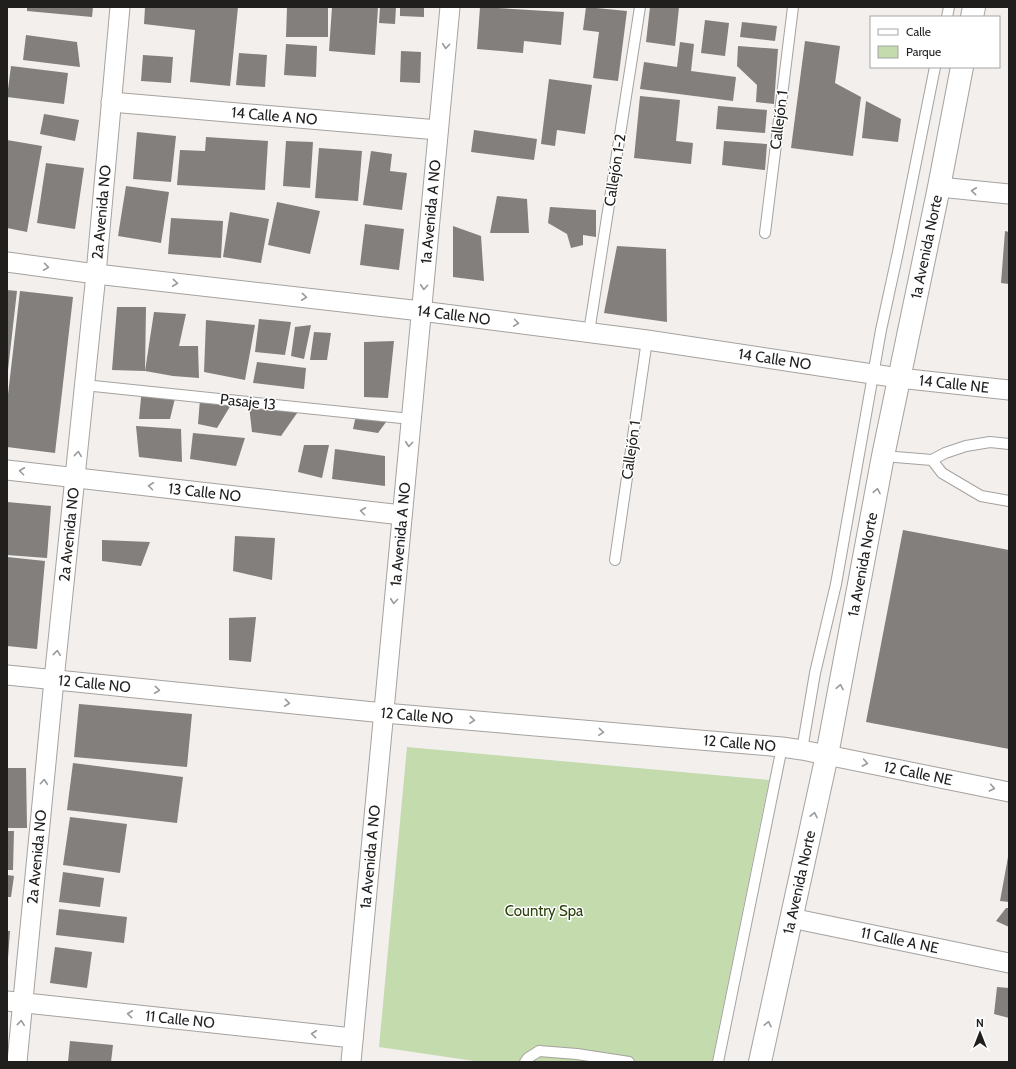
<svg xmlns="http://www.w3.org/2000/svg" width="1016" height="1069" font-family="Cabin,sans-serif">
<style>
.green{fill:#c3dbad}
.building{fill:#827f7c}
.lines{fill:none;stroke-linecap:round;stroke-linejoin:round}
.service-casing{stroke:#a5a29f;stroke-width:12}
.minor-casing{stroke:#a5a29f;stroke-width:21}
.tertiary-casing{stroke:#a5a29f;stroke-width:24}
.service{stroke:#fff;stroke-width:10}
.minor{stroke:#fff;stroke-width:19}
.tertiary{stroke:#fff;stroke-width:22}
.oneway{stroke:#9b9a9a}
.labels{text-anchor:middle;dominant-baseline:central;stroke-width:3;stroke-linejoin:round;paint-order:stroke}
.street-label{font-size:15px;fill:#201f1e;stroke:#fff}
.park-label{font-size:15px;fill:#294007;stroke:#fff}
</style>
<rect width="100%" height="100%" fill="#f3efed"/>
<path class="green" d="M407 747 769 780 712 1062H481L379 1047Z"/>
<path class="building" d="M27 7H93L92 17 27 11Z
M145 7H238L230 86 190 82 195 30 144 24Z
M287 7H328V37H286Z
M332 7H378L375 55 329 51Z
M380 7H396L395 24 379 23Z
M400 7H424V17L400 16Z
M480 7 564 12 561 45 524 41 523 53 477 49Z
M586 7 627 11 618 81 593 78 599 32 583 30Z
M650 7H679L675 46 646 42Z
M705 20 729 23 725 56 701 53Z
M742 22 777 26 775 41 740 37Z
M26 35 77 42 80 67 23 60Z
M805 41 840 46 835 83 861 97 853 156 791 148Z
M680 42 694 44 691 71 736 77 733 101 640 89 644 62 677 67Z
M286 44 317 46 316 77 284 75Z
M738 46 778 49 774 104 756 102 757 85 737 66Z
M401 51 421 52 420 83 400 82Z
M239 53 267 55 265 87 236 85Z
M143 55 173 57 171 83 141 81Z
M11 66 68 73 64 104 7 97Z
M549 79 592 85 585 134 557 130 555 146 541 144Z
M640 96 680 100 676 141 693 143 691 164 634 158Z
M866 101 901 119 898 142 862 138Z
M718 106 767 110 765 133 716 129Z
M44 114 79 120 75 141 40 134Z
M474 130 537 139 534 160 471 152Z
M137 132 176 136 171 182 133 179Z
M206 137 268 141 265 190 177 185 180 150 205 151Z
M7 140 42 146 27 232 7 228Z
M286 141 313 142 310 188 283 186Z
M724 141 767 144 765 170 722 165Z
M319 148 362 151 358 201 315 198Z
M371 151 392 154 390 171 407 173 402 210 363 205Z
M46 163 84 168 75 229 37 223Z
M126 186 169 192 161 243 118 236Z
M497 196 527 199 529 233H490Z
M277 202 320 211 310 254 268 245Z
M550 207 596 210V237L583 235V245L571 248 567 234 548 223Z
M230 212 269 219 261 263 223 257Z
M171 218 223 221 221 258 168 254Z
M365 224 404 229 399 270 360 265Z
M453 226 481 236 484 281 453 277Z
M1005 231 1009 232V284L1001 283Z
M617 246 666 249 667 322 604 313Z
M7 290 17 291 8 370H7Z
M20 291 73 297 55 453 7 447V403Z
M117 307H146L145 371 112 370Z
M154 312 186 314 179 346H198L199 378 173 376 145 371Z
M259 319 291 322 285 355 255 352Z
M206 320 255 325 245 380 204 372Z
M311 325 304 359 291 356 295 327Z
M314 332 331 333 327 360H310Z
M394 341 388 398 364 397V342Z
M257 362 306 368 304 389 253 383Z
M142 387 177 390 170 419H139Z
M200 399 234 400 217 428 198 424Z
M249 406H302L281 436 252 432Z
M357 411 389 418 378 433 353 429Z
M136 426 181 429 182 462 139 457Z
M193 433 245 438 236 466 190 459Z
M304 445H329L322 478 298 472Z
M335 449 385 456V486L332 479Z
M7 502 51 506 47 558 7 555Z
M903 530 1009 550V749L866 722Z
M235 536 275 538 272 580 233 571Z
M102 540 150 542 141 566 102 561Z
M7 557 45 561 37 649 7 646Z
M256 617 251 662 229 660V618Z
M79 704 192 714 187 767 74 757Z
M73 763 183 777 177 823 67 810Z
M7 768H26L27 828H7Z
M70 817 127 824 120 873 63 865Z
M7 831H14L13 870H7Z
M1008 857H1009V902L1000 901Z
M63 872 104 878 100 907 59 902Z
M7 875 14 876 11 897H7Z
M1006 908H1009V927L996 921Z
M59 909 127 917 124 943 56 935Z
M7 931H10L8 958H7Z
M55 947 92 952 87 988 50 983Z
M997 987 1009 988V1018L994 1014Z
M70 1041 113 1045 111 1062H68Z"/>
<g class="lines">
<g class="service-casing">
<path id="service" d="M947 17 949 7
M765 233 793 7
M589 332 640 7
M84 385 411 419
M883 456 932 460 945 453 966 446 990 442 1009 444
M932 460 942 473 981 496 1009 501
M615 560 647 340
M802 750 815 673 836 584 881 330 898 252 935 67
M525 1062 528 1058 539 1051 577 1054 629 1062
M718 1062 782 747"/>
</g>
<g class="minor-casing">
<g id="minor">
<path id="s1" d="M111 102 438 130"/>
<path d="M939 187 1009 194"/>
<path id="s2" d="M7 262 96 274 421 311 647 340 899 378 1009 390"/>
<path id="s3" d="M7 470 402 515"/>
<path id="s4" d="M7 675 384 713 782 747 802 750 1009 792"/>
<path id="s5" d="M791 918 1009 963"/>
<path id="s6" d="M7 1001 353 1038"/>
<path id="s7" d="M17 1062 54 680 96 274 120 7"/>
<path id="s8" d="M351 1062 450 7"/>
</g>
</g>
<g class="tertiary-casing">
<g id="tertiary">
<path d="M972 17 974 7"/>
<path id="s9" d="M760 1062 827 755 883 456 939 187 962 67"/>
</g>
</g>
<use href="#service" class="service"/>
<use href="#minor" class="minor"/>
<use href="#tertiary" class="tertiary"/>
</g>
<defs><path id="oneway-chevron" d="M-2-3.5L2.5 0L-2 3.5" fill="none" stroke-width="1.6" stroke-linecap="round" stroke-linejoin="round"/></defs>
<g class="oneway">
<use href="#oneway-chevron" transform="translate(446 46) rotate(95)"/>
<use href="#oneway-chevron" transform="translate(974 191) rotate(-174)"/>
<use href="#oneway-chevron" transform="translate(46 267) rotate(8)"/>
<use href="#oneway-chevron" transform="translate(175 283) rotate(6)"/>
<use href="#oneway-chevron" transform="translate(424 287) rotate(95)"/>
<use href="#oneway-chevron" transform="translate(304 297) rotate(6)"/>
<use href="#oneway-chevron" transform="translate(516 323) rotate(8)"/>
<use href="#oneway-chevron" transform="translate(409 444) rotate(95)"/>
<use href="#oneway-chevron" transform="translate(78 454) rotate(-84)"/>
<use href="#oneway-chevron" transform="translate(22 471) rotate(-173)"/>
<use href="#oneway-chevron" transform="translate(151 486) rotate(-173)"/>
<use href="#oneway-chevron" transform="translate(877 491) rotate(-79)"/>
<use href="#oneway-chevron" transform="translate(363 511) rotate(-173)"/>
<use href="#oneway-chevron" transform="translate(394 601) rotate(95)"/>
<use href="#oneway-chevron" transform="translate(57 653) rotate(-84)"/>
<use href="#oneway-chevron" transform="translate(840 687) rotate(-79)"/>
<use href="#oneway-chevron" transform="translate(157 690) rotate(6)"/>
<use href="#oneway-chevron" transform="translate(287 703) rotate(6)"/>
<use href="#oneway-chevron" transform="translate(472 720) rotate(5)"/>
<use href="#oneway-chevron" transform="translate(601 732) rotate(5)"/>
<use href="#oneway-chevron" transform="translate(865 763) rotate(11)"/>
<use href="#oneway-chevron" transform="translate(44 782) rotate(-85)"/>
<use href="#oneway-chevron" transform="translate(992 788) rotate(11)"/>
<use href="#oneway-chevron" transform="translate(814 815) rotate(-78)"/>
<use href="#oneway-chevron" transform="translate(130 1014) rotate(-174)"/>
<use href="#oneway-chevron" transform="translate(21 1023) rotate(-84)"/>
<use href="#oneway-chevron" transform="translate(768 1024) rotate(-78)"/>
<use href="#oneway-chevron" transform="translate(314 1034) rotate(-174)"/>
</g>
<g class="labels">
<g class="street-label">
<text stroke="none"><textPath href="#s1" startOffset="164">14 Calle A NO</textPath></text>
<text transform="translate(779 120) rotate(-83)">Callejón 1</text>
<text transform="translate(615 170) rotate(-81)">Callejón 1-2</text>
<text stroke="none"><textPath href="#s7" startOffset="854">2a Avenida NO</textPath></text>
<text stroke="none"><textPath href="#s8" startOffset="854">1a Avenida A NO</textPath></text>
<text stroke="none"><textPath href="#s9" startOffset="832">1a Avenida Norte</textPath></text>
<text stroke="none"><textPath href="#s2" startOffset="450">14 Calle NO</textPath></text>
<text stroke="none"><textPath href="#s2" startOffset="774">14 Calle NO</textPath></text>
<text stroke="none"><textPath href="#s2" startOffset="955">14 Calle NE</textPath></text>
<text transform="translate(248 402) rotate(6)">Pasaje 13</text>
<text transform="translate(631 450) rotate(-82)">Callejón 1</text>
<text stroke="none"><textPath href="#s3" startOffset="199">13 Calle NO</textPath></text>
<text stroke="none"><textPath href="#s8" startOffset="530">1a Avenida A NO</textPath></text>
<text stroke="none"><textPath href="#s7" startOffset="530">2a Avenida NO</textPath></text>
<text stroke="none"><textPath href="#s9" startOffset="508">1a Avenida Norte</textPath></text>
<text stroke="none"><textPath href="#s4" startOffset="88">12 Calle NO</textPath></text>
<text stroke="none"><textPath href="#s4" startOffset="412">12 Calle NO</textPath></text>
<text stroke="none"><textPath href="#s4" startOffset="736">12 Calle NO</textPath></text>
<text stroke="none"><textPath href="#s4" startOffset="917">12 Calle NE</textPath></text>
<text stroke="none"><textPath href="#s7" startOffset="206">2a Avenida NO</textPath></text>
<text stroke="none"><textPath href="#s8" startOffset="206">1a Avenida A NO</textPath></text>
<text stroke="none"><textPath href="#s9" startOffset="184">1a Avenida Norte</textPath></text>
<text stroke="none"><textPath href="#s5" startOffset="111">11 Calle A NE</textPath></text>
<text stroke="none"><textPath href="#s6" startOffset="174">11 Calle NO</textPath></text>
</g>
<g class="park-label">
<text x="544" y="911">Country Spa</text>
</g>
</g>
<rect width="1016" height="1069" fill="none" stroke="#201f1e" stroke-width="16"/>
<rect x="870" y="16" width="130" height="52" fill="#ffffff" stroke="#a6a5a5"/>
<rect x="878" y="29" width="20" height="6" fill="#ffffff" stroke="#a6a5a5"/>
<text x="906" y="36" font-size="12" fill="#201f1e">Calle</text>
<rect x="878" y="46" width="20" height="12" fill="#c3dbad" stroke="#a6a5a5"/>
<text x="906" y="56" font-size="12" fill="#201f1e">Parque</text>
<g transform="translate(980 1033)" stroke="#ffffff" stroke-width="3" paint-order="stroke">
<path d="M0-3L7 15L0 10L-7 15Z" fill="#201f1e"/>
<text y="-6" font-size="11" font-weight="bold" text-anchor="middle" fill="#201f1e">N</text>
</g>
</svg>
